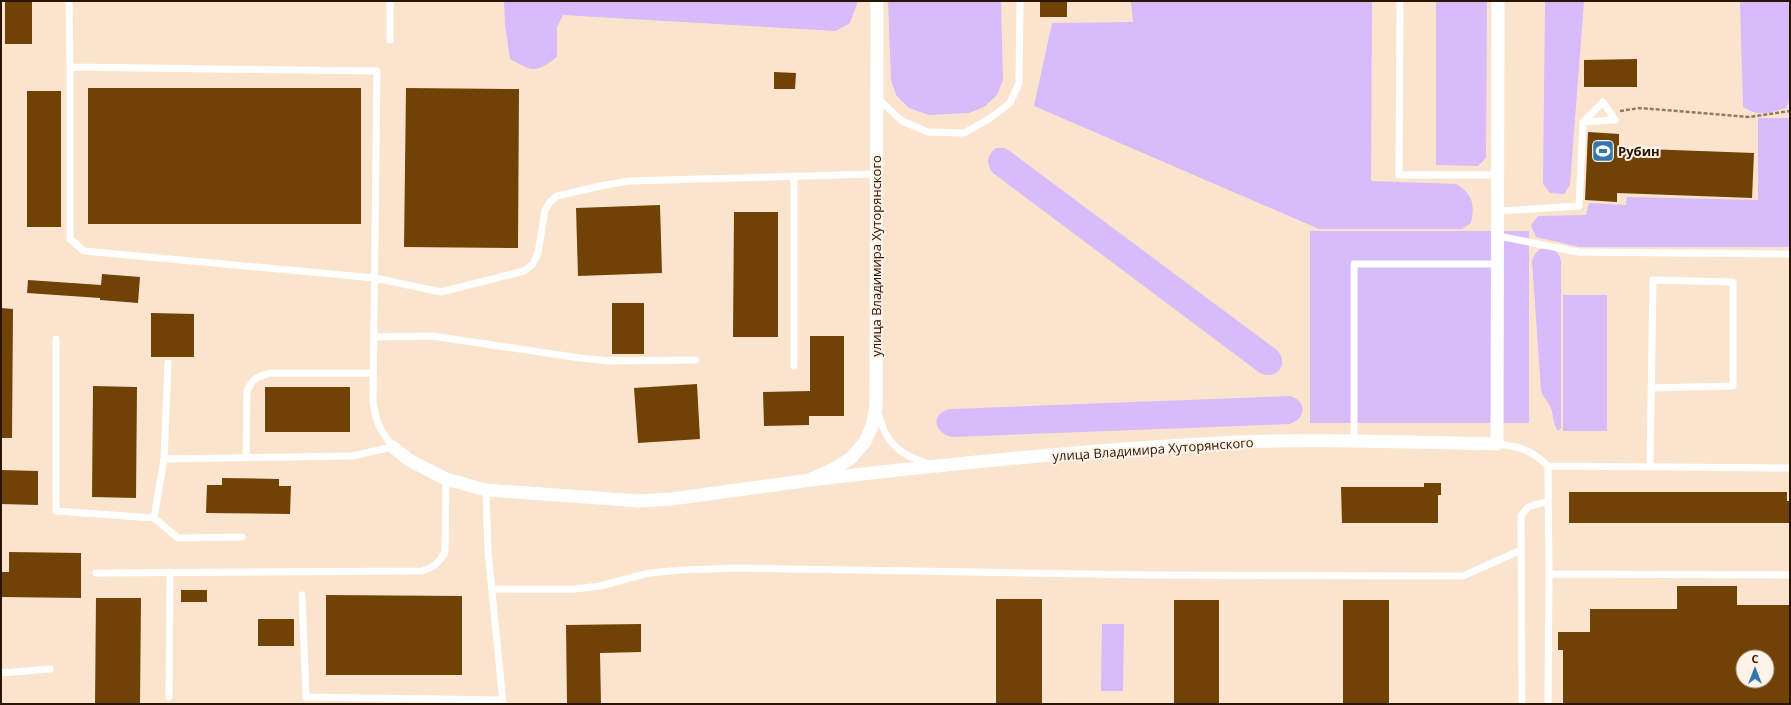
<svg xmlns="http://www.w3.org/2000/svg" width="1791" height="705" font-family="'Open Sans',sans-serif">
<style>
.green{fill:#d7bbfa}
.building{fill:#704206;fill-rule:evenodd}
.lines{fill:none;stroke-linecap:round;stroke-linejoin:round}
.path{stroke:#8f7a65;stroke-width:2.5;stroke-dasharray:4 2;stroke-linecap:butt}
.service{stroke:#fff;stroke-width:7}
.minor{stroke:#fff;stroke-width:13}
.labels{text-anchor:middle;dominant-baseline:central;stroke-width:4;stroke-linejoin:round;paint-order:stroke}
.poi-label{font-size:13px;font-weight:bold;fill:#281400;stroke:#fff3e9;text-anchor:start}
.street-label{font-size:13px;fill:#281400;stroke:#fff3e9}
</style>
<rect width="100%" height="100%" fill="#fbe4ce"/>
<path class="green" d="M504 1H858L850 23 836 31 563 15 557 27V57C535 74 532 71 510 59L505 24Z
M888 1H1001L1003 80 997 95 984 107 969 113 929 115 909 108 896 95 891 80Z
M1131 1H1372L1371 181 1456 184C1473 194 1475 205 1471 223L1462 229H1319L1034 106 1052 23 1133 22Z
M1436 1H1487L1486 158 1478 166 1436 165Z
M1545 1H1584L1570 185 1564 194 1550 193 1543 184Z
M1740 1H1790V100L1786 108C1768 113 1759 117 1743 107Z
M1758 118H1790V247H1580L1536 237 1531 225 1538 216 1586 215 1589 203 1626 205 1627 197 1758 200Z
M996 148H1005L1011 152 1278 351C1289 366 1276 380 1260 373L993 173C986 164 986 156 996 148Z
M1310 231H1529V423H1310Z
M1546 247C1555 250 1559 252 1561 261V428L1558 431C1552 423 1554 412 1549 404 1545 398 1543 397 1541 390L1532 261C1535 252 1538 250 1546 247Z
M1563 295H1607V431H1563Z
M1290 396C1308 401 1306 420 1289 424L951 437C931 431 932 411 952 409Z
M1102 624H1124L1123 691H1101Z"/>
<path class="building" d="M1040 1H1067V17H1040Z
M5 2H32V44H5Z
M1637 59V87H1584V60Z
M774 72 796 73 795 89H774Z
M88 88H361V224H88Z
M406 88 519 89 518 248 404 247Z
M27 91H61V227H27Z
M1588 132 1619 134V148L1754 153 1752 198 1617 193V202L1585 200Z
M660 205 662 273 578 276 576 208Z
M734 212H778V337H733Z
M102 274 140 277 138 303 100 300V298L27 293 28 280 101 285Z
M612 303H644V354H612Z
M1 308 13 309 12 438H1Z
M151 313 194 314V357H151Z
M810 336H844V416H809V425L764 426 763 392 810 391Z
M697 384 700 439 638 443 634 388Z
M93 386 137 387 136 498 92 497Z
M265 387H350V432H265Z
M1 470 38 471V505L1 504Z
M222 478 279 479V486H291L290 514 206 513 207 485H222Z
M1424 483H1441V495H1438V523H1342L1341 487H1424Z
M1569 492H1787V501H1790V523H1569Z
M9 552 81 553V598L1 597V572H9Z
M1677 586H1737V605H1790V704H1563V650H1558V632H1590V609H1677ZM1743 657H1767V681H1743Z
M181 590H207V602H181Z
M326 595 462 596V675H326Z
M96 598H141L140 704H95Z
M996 599H1042V704H996Z
M1174 600H1219V704H1174Z
M1343 600H1389V704H1343Z
M258 619H294V646H258Z
M641 624V652L600 653 601 704H567L566 625Z"/>
<g class="lines">
<path class="path" d="M1620 111 1640 108 1749 117 1790 111"/>
<path class="service" d="M69 1 70 67
M1400 1 1399 175H1499
M390 40V1
M876 97 902 121 928 132 964 133 989 119 1010 103 1019 83 1020 1
M794 176V366
M1499 211 1579 206 1583 122 1615 120 1603 102 1583 122
M1499 236 1578 252 1790 254
M374 337 432 336 580 358 610 361 696 360
M56 339V511L154 518 164 459
M168 363 164 459 352 456 393 447C380 430 376 423 373 401L377 71 70 67V239L84 251 375 278 441 292 524 271 533 264 538 253 545 210 550 202 557 196 600 186 629 181 876 174
M878 412C886 444 898 454 929 464
M1354 441V264H1498
M1497 444C1521 447 1530 449 1548 466L1790 468
M246 457 247 391C252 379 258 376 271 373H373
M1548 466 1549 574 1548 704
M1650 467C1651 404 1652 342 1653 280L1733 282V386L1651 388
M486 490 488 551 503 703
M154 518 178 538 242 537
M96 573 422 571C434 567 439 563 445 552L446 479
M1549 574 1790 575
M492 589H575L600 586 649 573 682 570 738 568 1143 575 1463 576 1521 550
M302 595 306 697 502 700
M1 673 50 669
M169 697 170 572
M1522 704 1521 516 1528 507 1548 501"/>
<path class="minor" d="M393 447 409 460 446 479 486 490 639 501 672 499 810 480 837 467 851 458 865 442 872 426 876 406 877 1
M810 480C946 464 1083 450 1220 443 1312 438 1405 442 1497 444L1498 1"/>
</g>
<defs>
<g id="stadium-square" transform="scale(1.15)"><rect x="-9" y="-9" width="18" height="18" rx="4" fill="#3277ac" stroke="#fff3e9"/><path d="M0-5a6.5 5 0 1 0 0 10a6.5 5 0 1 0 0-10ZM-3.5-1.8h7v3.6h-7Z" fill="#fff"/></g>
</defs>
<g fill-rule="evenodd">
<use href="#stadium-square" x="1603" y="151"/>
</g>
<g class="labels">
<g class="poi-label">
<text x="1618" y="151">Рубин</text>
</g>
<g class="street-label">
<text transform="translate(876 256) rotate(-90)">улица Владимира Хуторянского</text>
<text transform="translate(1153 449) rotate(-4)">улица Владимира Хуторянского</text>
</g>
</g>
<rect width="1791" height="705" fill="none" stroke="#281400" stroke-width="4"/>
<g transform="translate(1755 669)"><circle r="19" fill="#fff3e9" stroke="#a99a8c"/>
<path d="M0-3L7 15L0 10L-7 15Z" fill="#3277ac"/>
<text y="-6" font-size="11" font-weight="bold" text-anchor="middle" fill="#281400">С</text>
</g>
</svg>
